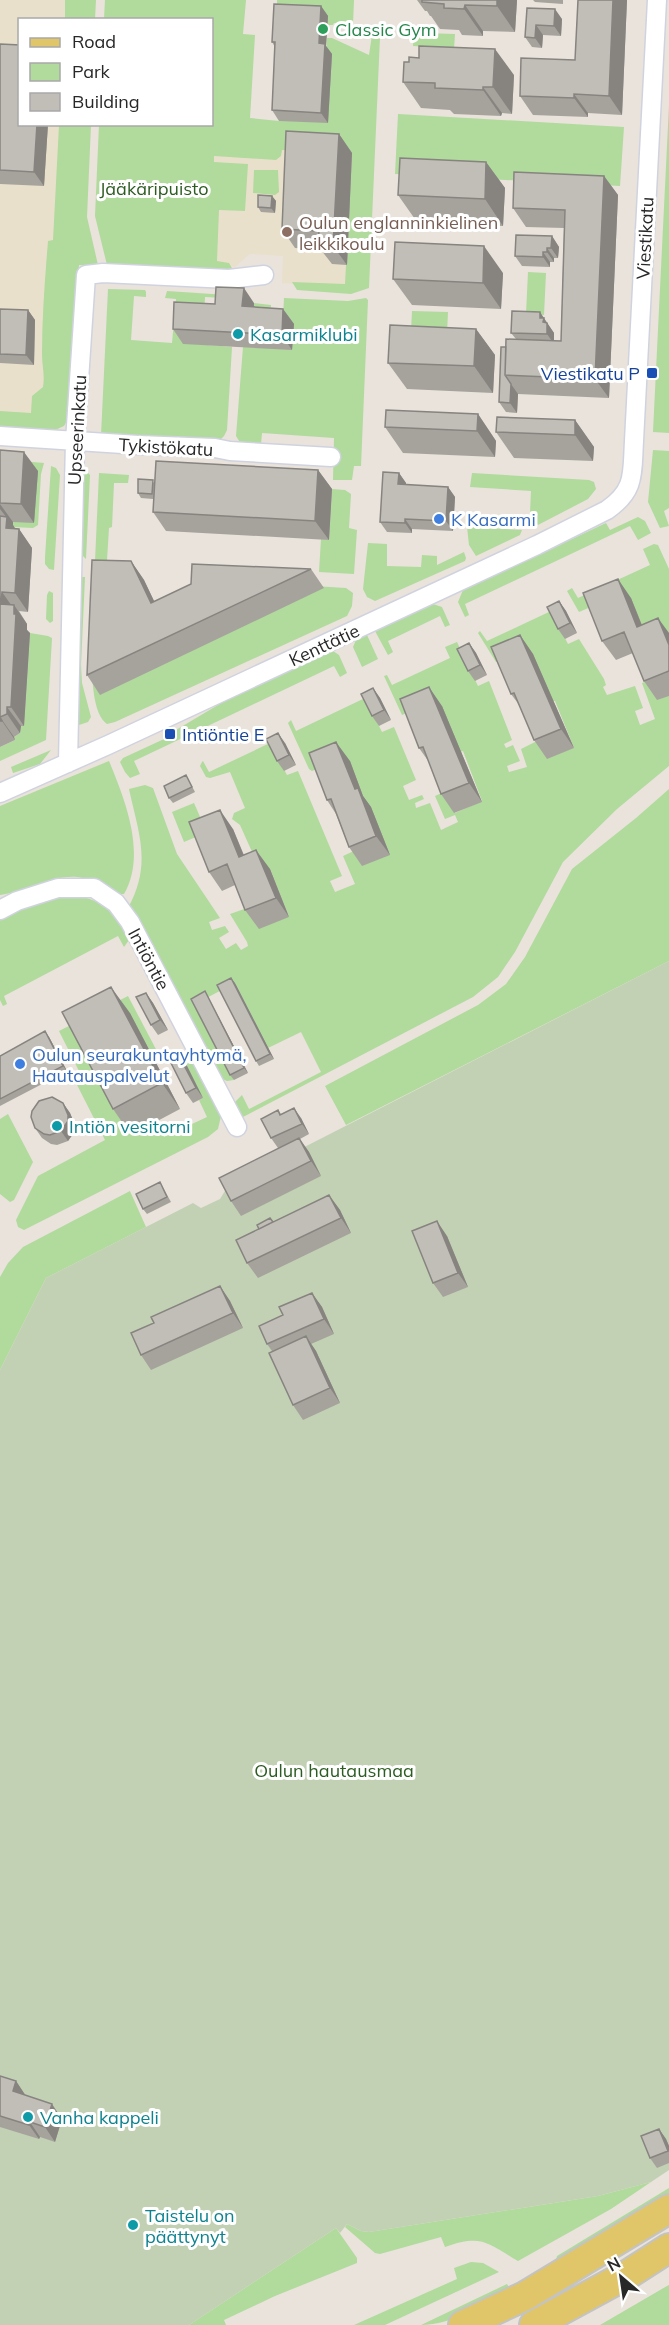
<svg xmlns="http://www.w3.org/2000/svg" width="669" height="2325" font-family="Mulish,sans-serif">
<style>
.education{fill:#e9e0cc}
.green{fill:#b1da9d}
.cemetery{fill:#c2d1b4}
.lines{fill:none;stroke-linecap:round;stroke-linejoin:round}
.minor-casing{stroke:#d0d3df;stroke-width:21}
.primary-casing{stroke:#c3c3c3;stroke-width:32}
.minor{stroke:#fff;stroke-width:18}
.primary{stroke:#e0c668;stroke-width:28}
.wall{fill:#a6a39d}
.shaded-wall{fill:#878480}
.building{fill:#c1bdb7;stroke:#878480;stroke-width:1.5}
.leisure-dot{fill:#2e9e5b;stroke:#fff;stroke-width:2}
.education-dot{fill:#8d6e63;stroke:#fff;stroke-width:2}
.culture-dot{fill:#0f9aa8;stroke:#fff;stroke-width:2}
.transit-dot{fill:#1a4fb4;stroke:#fff;stroke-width:2}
.shop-dot{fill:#3f7fe0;stroke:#fff;stroke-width:2}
.labels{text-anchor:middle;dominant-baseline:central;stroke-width:6;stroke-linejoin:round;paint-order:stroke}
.leisure-label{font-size:18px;fill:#27864d;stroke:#fff;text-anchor:start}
.park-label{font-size:18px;fill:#2c5c21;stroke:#fff}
.education-label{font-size:18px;fill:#785e54;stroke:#fff;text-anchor:start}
.street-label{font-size:18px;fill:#282828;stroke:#fff}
.culture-label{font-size:18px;fill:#0d838f;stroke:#fff;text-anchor:start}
.transit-label{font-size:18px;fill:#164399;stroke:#fff;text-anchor:end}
.shop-label{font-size:18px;fill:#366cbe;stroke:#fff;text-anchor:start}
</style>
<rect width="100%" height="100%" fill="#e9e3db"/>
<path class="education" d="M0 0H83L82 19 20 20V124L77 125 62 416 0 420Z
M215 133 368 140 360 288 282 283 283 256 250 254 235 267 208 266Z"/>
<path class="green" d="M65 0H96L95 19 65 20Z
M105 0H246L243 34 255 35 250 118 279 121 326 54 327 38H332L369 55 372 35 380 37 369 288 351 294 297 290 292 282 345 284 352 153 282 150 281 156 276 160 214 156V162L248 164 245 211 219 210 217 261 229 263 233 270 229 272 107 265 95 216 99 125 212 124V20L104 19Z
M277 0H354L353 24 334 23 333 25H327L277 14Z
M414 28H423L424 33 455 34 454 49 413 46Z
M669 105V433L653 432Z
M398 114 624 127 620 186 395 174Z
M59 125H91L87 217 98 265H79L71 414 64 426 53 431 0 429V411L31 413 32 396 43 387C45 375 42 366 42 354 42 316 45 278 48 241L53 240Z
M254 170H278L279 192 275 195 253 193Z
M528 272 546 273 544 315 526 314Z
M108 289 145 290 146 292V297L134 296 131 340 172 343 176 299 165 298 167 291 227 295V298L205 297 204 318 183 343 232 347 227 430 224 436 219 441 101 435Z
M284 298 348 301 366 298 368 300 361 466H354L352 480H333L334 438 262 433 261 444H241L236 436 243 347 253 321 254 303 271 305 270 318H283Z
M412 311 448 312 447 333 411 331Z
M653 450 669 451V508L664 511 669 526 660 528 648 502Z
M10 460 44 463 41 474 38 525 33 528 13 527Z
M51 466 56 468 60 475 54 570 49 569 45 564V557Z
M88 473 90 475 86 559 80 553 83 479 84 474Z
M99 473 129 475 128 483H114L112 527 109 528 107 560 95 561Z
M472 473 589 480 594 482 596 489 588 499 538 525 530 513 531 491 470 487Z
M332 489 345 490 351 494 349 528 357 530 354 574 319 572 321 539 329 540Z
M638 517 645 521 651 533 638 540 630 526 465 604 469 615 465 617 458 602 463 590 606 523 610 530Z
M467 527 522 530 520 535 476 556 469 545Z
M368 543 387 544V566L421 567 422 555 437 556V565L464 552 466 558 465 561 375 601 367 597 363 589Z
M654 544 658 545 669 569V638L650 646 612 598 579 612 567 591 572 588 578 598 650 565 643 549Z
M82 577H85L81 665 82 683 91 717 88 722 76 726 79 579Z
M314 586 346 588 353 593 352 606 347 616 115 722 107 724C91 713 92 670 92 652L101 694Z
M49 591 53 593V621L50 623 46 619 47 595Z
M433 604 442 607 450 625 445 627 440 616 388 641 393 652 388 655 375 631Z
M551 611 568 644 579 639 604 679 606 685 603 687 607 695 635 686 643 708 635 711 640 725 655 719 642 683 649 680 669 696V766L617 809 563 862 515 952 498 977 473 997 241 1118 234 1103 242 1095 249 1109 321 1072 301 1032 268 1048 235 983 195 1004 234 1080 227 1081 218 1077 128 908C152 864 139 835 129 789L145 785 153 788 177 854 220 918 209 922 212 930 225 926 229 932 219 938 226 949 236 943 241 950 248 946 247 942 230 914 250 907 289 917 270 869 261 872 240 825 232 819 234 813 245 808 230 772 210 778 206 777 200 766 202 762 203 761 209 772 270 743 287 775 298 771 342 876 330 881 335 892 355 884 343 856 356 850 338 760 312 771 309 769 288 723 291 720 296 731 365 698 382 732 394 727 416 780 403 786 409 800 422 795 424 799 415 803 416 808 430 803 441 830 458 822 455 815 445 819 435 796 446 791 455 813 482 801 463 751 460 752 427 705 402 715 384 676 387 675 392 685 450 658 445 647 457 642 478 686 489 681 512 740 504 744 506 748 513 745 520 761 507 766 509 772 527 767 521 749 539 740 574 748 555 701H553L528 649 496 662 478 633 480 631 487 641Z
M30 633 48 636 52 638 46 740 0 761V747L15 740 14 737 20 733 21 726 24 725Z
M367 635 378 659 362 667 353 647 356 640Z
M333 651 339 655 347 673 340 677 334 666 134 761 140 774 130 778 125 772 120 762 123 758 177 733 176 730 223 702Z
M51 750 40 764 13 773 11 767Z
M109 761C125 800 147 854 124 894 113 895 108 888 99 883 93 880 84 878 77 877 50 875 26 892 0 895V806Z
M669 789V961L346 1125 325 1086 478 1005 506 984 525 957 572 869 636 818Z
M194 803 204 826 217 828 184 842 172 812Z
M77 895C105 902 116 914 129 940L124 947 118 936 4 996 7 1004 3 1006 0 1000V920L46 897Z
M128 996 159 1055 153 1058 130 1013 132 1135 155 1122 164 1137 207 1117 199 1100 203 1098 177 1058 187 1052 221 1116 218 1129 208 1137 24 1230 18 1227 16 1220 38 1176 105 1140 73 1077 80 1073 59 1031Z
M8 1114 33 1162 14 1200 10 1202 0 1194V1119Z
M130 1191 146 1227 46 1278 0 1370V1277L8 1263 23 1247Z
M651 2182 611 2209 518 2261C487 2243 482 2234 445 2247L441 2237 380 2254 375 2253 345 2227 347 2224 361 2231 369 2232 598 2196Z
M669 2188V2197L559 2262 556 2260 557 2256Z
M336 2228 357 2258V2263L275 2296 224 2320 226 2325H189Z
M471 2262 483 2263 499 2272 385 2325H354L457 2279 454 2268Z
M507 2284 510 2289C482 2304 453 2325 421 2325Z
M669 2285V2325H600L667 2286Z"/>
<path class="cemetery" d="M669 961V2170L651 2182 598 2196 369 2232 361 2231 347 2224 340 2233 336 2228 189 2325H0V1370L46 1278 193 1203 201 1208 220 1199 228 1186Z"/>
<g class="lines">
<g class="minor-casing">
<path id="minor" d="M0 436 138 445 215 448 230 451 331 457
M68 763 75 441 86 275 103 273 229 279 264 275
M0 793 108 745 537 545 607 510C636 490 632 473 634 441L657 0
M0 910 17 901 58 888H94L116 903 130 922 237 1127"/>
</g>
<g class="primary-casing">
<path id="primary" d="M463 2325 525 2296 669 2209
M534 2325 630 2273 669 2248"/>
</g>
<use href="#minor" class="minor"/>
<use href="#primary" class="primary"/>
</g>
<path class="wall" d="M417 0H517L515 32 483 31V36L462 35 459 30 440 29 431 16H430L427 11H425Z
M533 0H563V4L535 2Z
M578 0H627L622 115 588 113V117L533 115 520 96 575 60Z
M321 6 328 16 326 46 332 54 328 123 279 121 272 110 275 47 272 42Z
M527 8 562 19 561 36 543 35 542 48 532 47 525 37Z
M0 44 20 124H48L44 186 0 184Z
M514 75 512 114 502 113 501 116 454 114 450 110 421 108 403 82Z
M339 134 352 153 347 265 332 264 321 250 295 248 282 229Z
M486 162 505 188 503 226 417 222 398 195Z
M604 176 618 195 609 398 518 394 517 413 506 412 499 402 506 347 516 339 511 333 547 323 554 333V341H561L564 228 526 227 513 208Z
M272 196 276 201 275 213 261 212 258 207Z
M552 236 559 247 558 258H554V262H550V267L522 266 515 256Z
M503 273 501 309 412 305 393 279Z
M254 303V307L283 309 294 324 292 350 183 344 173 329 215 304Z
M0 309 28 310 35 320 34 365 0 363Z
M476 329 495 355 493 393 407 389 388 363Z
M478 414 496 441 495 457 403 453 385 427Z
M575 420 594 447 593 461 514 458 496 432Z
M0 450 38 471 34 523 13 522V525L15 529H19L32 548 28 612 19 611 27 624V630L30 633 24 726H21L20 733 14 737 15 740 0 747Z
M318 470 332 489 329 540 166 531 153 512V499L141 498 138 493 154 482Z
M399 473 406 483V485L448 487 455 497 453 531 412 529V533L387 532 380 522Z
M131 561 144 580 154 601 311 569 324 588 100 695 87 675Z
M631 598 642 625 669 633V696L657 700 644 681 633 653 616 660 602 641Z
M559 601 566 611 577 633 565 639 558 629Z
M520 635 533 654 574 748 547 759 534 740 520 706 511 694Z
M469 643 476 653 487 675 475 681 468 671Z
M373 688 380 698 391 720 379 726 372 716Z
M442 706 482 802 454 813 441 794 429 762 419 748Z
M285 743 296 765 284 771 277 761Z
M350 761 363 796 371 807 390 855 362 866 349 847 336 814 327 800Z
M186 775 195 792 173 803 169 798Z
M233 829 244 855 270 869 289 917 259 929 245 910 235 885 222 891 209 872Z
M235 983 274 1059 259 1066 256 1061Z
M146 993 153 1003 168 1030 158 1035 151 1025Z
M208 997 248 1073 234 1080 230 1075Z
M130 1013 180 1109 131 1135 113 1109Z
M49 1037 67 1071 0 1106V1056Z
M187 1066 203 1098 193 1103 186 1093Z
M63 1103 70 1113 75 1125V1131L68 1141 57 1145 51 1144 42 1138 35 1128Z
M278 1110 281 1114 301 1118 309 1134 300 1139 309 1152 321 1176 241 1216 231 1201 278 1148 271 1138Z
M160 1182 171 1202 147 1214 143 1209Z
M329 1195 340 1210 351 1233 258 1278 247 1263 273 1222Z
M447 1236 468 1287 443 1297 433 1283Z
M220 1286 230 1301 243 1328 151 1370 141 1355 154 1323Z
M312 1293 322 1307 334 1334 311 1344 316 1351 340 1403 303 1420 293 1405 272 1351 267 1344 283 1315Z
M0 2076 16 2081 25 2095 62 2119 55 2142 40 2137 39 2139 0 2127Z
M659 2129 666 2139 669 2146V2163L657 2168 650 2158Z"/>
<path class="shaded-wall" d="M497 0H517L515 32 497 6Z
M613 0H627L622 115 609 96Z
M465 5 483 31V36L464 9Z
M321 6 328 16 326 46 332 54 328 123 321 113 319 43Z
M555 9 562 19 561 36 554 26Z
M536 25 543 35 542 48 535 38Z
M495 49 514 75 512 114 493 87Z
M483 87 502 113 501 116 483 90Z
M574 94 588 113V117L574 98Z
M37 124H48L44 186 34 172Z
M339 134 352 153 347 265 333 246Z
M486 162 505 188 503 226 485 199Z
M604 176 618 195 609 398 595 379Z
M272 196 276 201 275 213 271 208Z
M552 236 559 247 558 258 551 248Z
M484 246 503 273 501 309 483 283Z
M547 248 554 258V262L547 252Z
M543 252 550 262V267L543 257Z
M244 288 254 303 253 321 242 306Z
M283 309 294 324 292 350 282 335Z
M28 310 35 320 34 365 26 355Z
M540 312 554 333V344L547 334 540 318Z
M476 329 495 355 493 393 474 366Z
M511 384 518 394 517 413 510 403Z
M478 414 496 441 495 457 477 431Z
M575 420 594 447 593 461 575 435Z
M24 452 38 471 34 523 21 504Z
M318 470 332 489 329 540 315 521Z
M399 473 406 483 405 494 398 484Z
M448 487 455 497 453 531 446 521Z
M0 504 13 522V525L18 533 19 529 32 548 28 612 15 593 6 528 7 518 0 509Z
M405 519 412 529V533L405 523Z
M131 561 144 580 164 622 151 603Z
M618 579 631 598 650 646 637 627Z
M2 592 14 609V605L27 624V630L30 633 24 726 11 707 1 604Z
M559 601 566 611 577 633 570 623Z
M658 618 669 633V645Z
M520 635 533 654 574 748 561 729Z
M469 643 476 653 487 675 480 665Z
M429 687 442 706 482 802 469 783Z
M373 688 380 698 391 720 384 710Z
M7 707 21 726 20 733 7 714Z
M0 717 14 737 15 740 2 721Z
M278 733 285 743 296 765 289 755Z
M336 742 350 761 363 796 371 807 390 855 376 836 355 789Z
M220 810 233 829 252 876 239 857Z
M256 850 270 869 289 917 276 898Z
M231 978 235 983 274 1059 270 1054Z
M111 987 130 1013 180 1109 162 1083Z
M205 991 208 997 248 1073 244 1068Z
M146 993 153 1003 168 1030 160 1020Z
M45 1031 49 1037 67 1071 63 1066Z
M179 1056 187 1066 203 1098 196 1088Z
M63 1103 70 1113 75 1125V1131L68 1141 61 1131Z
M294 1108 301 1118 309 1134 302 1124Z
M299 1138 309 1152 321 1176 311 1161Z
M329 1195 340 1210 351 1233 341 1218Z
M437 1221 447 1236 468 1287 458 1273Z
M220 1286 230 1301 243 1328 233 1313Z
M312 1293 322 1307 334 1334 324 1319Z
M306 1336 316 1351 340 1403 330 1388Z
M16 2081 26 2096 13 2091Z
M52 2104 62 2119 55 2142 45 2127Z
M30 2122 40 2137 39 2139 29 2125Z
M659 2129 666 2139 669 2146V2152Z"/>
<path class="building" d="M422 0H497V6L465 5 464 9 444 8V4L422 2Z
M578 0H613L609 96 574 94V98L520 96 521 58 575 60Z
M274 4 321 6 319 43 325 44 321 113 272 110 275 42H272Z
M527 8 555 9 554 26 536 25 535 38 525 37Z
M0 44 20 45V124H37L34 172 0 170Z
M419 46 495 49 493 87H483V90L435 88V83L403 82 404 62H409V57L419 58Z
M286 131 339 134 333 246 318 245 319 231 282 229Z
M400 158 486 162 485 199 398 195Z
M514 172 604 176 595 379 505 375 506 339 561 341 565 210 513 208Z
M258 195 272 196 271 208 258 207Z
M516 235 552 236 551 248H547V252H543V257L515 256Z
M395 242 484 246 483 283 393 279Z
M216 287 244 288 242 306 283 309 282 335 173 329 174 302 215 304Z
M0 309 28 310 26 355 0 354Z
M512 311 540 312V318H544L543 322 547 323V334L511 333Z
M390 325 476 329 474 366 388 363Z
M501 347H506L505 375 511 384 510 403 499 402Z
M386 410 478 414 477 431 385 427Z
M497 417 575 420V435L496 432Z
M0 450 24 452 21 504 0 503Z
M156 461 318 470 315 521 153 512Z
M383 472 399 473 398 484 448 487 446 521 405 519V523L380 522Z
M138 479 153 480 152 494 138 493Z
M0 516 7 517 6 528 19 529 15 593 2 592 1 604 14 605V614H16L11 707H7V714L0 717 2 721H0Z
M92 560 131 561 151 603 191 584 192 564 311 569 87 675Z
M618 579 637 627 658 618 669 645V671L644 681 624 632 602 641 583 593Z
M559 601 570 623 558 629 547 607Z
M520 635 561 729 534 740 514 693 511 694 491 647Z
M469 643 480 665 468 671 457 649Z
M429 687 469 783 441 794 423 747 419 748 400 699Z
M373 688 384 710 372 716 361 694Z
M278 733 289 755 277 761 266 739Z
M336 742 355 789 358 788 376 836 349 847 331 799 327 800 309 753Z
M186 775 192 787 169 798 164 786Z
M220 810 239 857 256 850 276 898 245 910 227 864 209 872 189 822Z
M231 978 270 1054 256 1061 217 985Z
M111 987 162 1083 113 1109 62 1012Z
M205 991 244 1068 230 1075 191 999Z
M146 993 160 1020 151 1025 136 997Z
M45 1031 63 1066 0 1099V1056Z
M179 1056 196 1088 186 1093 170 1061Z
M52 1097 63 1103 68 1115V1121L61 1131 50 1135 44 1134 35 1128 31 1117 32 1111 39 1101Z
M294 1108 302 1124 271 1138 261 1119 278 1110 280 1115Z
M299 1138 311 1161 231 1201 219 1178Z
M160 1182 167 1197 143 1209 136 1194Z
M329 1195 341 1218 247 1263 236 1240Z
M270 1218 273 1222 259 1229 257 1225Z
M437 1221 458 1273 433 1283 412 1231Z
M220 1286 233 1313 141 1355 131 1333 154 1323 151 1317Z
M312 1293 324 1319 267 1344 259 1326 283 1315 279 1307Z
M306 1336 330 1388 293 1405 269 1353Z
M0 2076 16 2081 13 2091 52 2104 45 2127 30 2122 29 2125 0 2116Z
M659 2129 668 2151 650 2158 641 2136Z"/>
<circle class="leisure-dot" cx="323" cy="29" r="6"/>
<circle class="education-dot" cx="287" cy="232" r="6"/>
<g class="culture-dot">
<circle cx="238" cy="334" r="6"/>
<circle cx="57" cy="1126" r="6"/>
<circle cx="28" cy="2117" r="6"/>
<circle cx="133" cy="2225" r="6"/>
</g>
<g class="transit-dot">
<rect x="646" y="367" width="12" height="12" rx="3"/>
<rect x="164" y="728" width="12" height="12" rx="3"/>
</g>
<g class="shop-dot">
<circle cx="439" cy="519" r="6"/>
<circle cx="20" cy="1064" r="6"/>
</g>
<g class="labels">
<g class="leisure-label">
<text x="335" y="29">Classic Gym</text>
</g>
<g class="park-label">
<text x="154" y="188">Jääkäripuisto</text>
<text x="334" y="1770">Oulun hautausmaa</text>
</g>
<g class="education-label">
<text x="299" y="222">Oulun englanninkielinen<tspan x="299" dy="21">leikkikoulu</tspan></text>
</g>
<g class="street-label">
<text transform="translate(645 238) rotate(-87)">Viestikatu</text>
<text transform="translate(77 430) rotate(-87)">Upseerinkatu</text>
<text transform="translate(166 447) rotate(3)">Tykistökatu</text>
<text transform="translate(324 645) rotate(-25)">Kenttätie</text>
<text transform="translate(149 959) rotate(62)">Intiöntie</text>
</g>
<g class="culture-label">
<text x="250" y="334">Kasarmiklubi</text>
<text x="69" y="1126">Intiön vesitorni</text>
<text x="40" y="2117">Vanha kappeli</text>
<text x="145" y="2215">Taistelu on<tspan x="145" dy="21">päättynyt</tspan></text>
</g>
<g class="transit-label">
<text x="640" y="373">Viestikatu P</text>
<text x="182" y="734" text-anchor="start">Intiöntie E</text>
</g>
<g class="shop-label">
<text x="451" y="519">K Kasarmi</text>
<text x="32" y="1054">Oulun seurakuntayhtymä,<tspan x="32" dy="21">Hautauspalvelut</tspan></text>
</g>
</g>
<rect x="18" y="18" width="195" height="108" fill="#ffffff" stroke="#a9a9a9" stroke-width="1.5"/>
<rect x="30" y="38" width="30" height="9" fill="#e0c668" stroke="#a9a9a9" stroke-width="1.5"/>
<text x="72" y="48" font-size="18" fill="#282828">Road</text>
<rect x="30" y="63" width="30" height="18" fill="#b1da9d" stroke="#a9a9a9" stroke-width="1.5"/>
<text x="72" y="78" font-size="18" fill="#282828">Park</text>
<rect x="30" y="93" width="30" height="18" fill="#c1bdb7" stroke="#a9a9a9" stroke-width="1.5"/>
<text x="72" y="108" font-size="18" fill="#282828">Building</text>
<g transform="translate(621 2277) rotate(331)" stroke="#ffffff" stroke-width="4.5" paint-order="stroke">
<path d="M0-4.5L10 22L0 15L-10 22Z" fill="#282828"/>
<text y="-9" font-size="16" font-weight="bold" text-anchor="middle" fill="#282828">N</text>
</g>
</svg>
